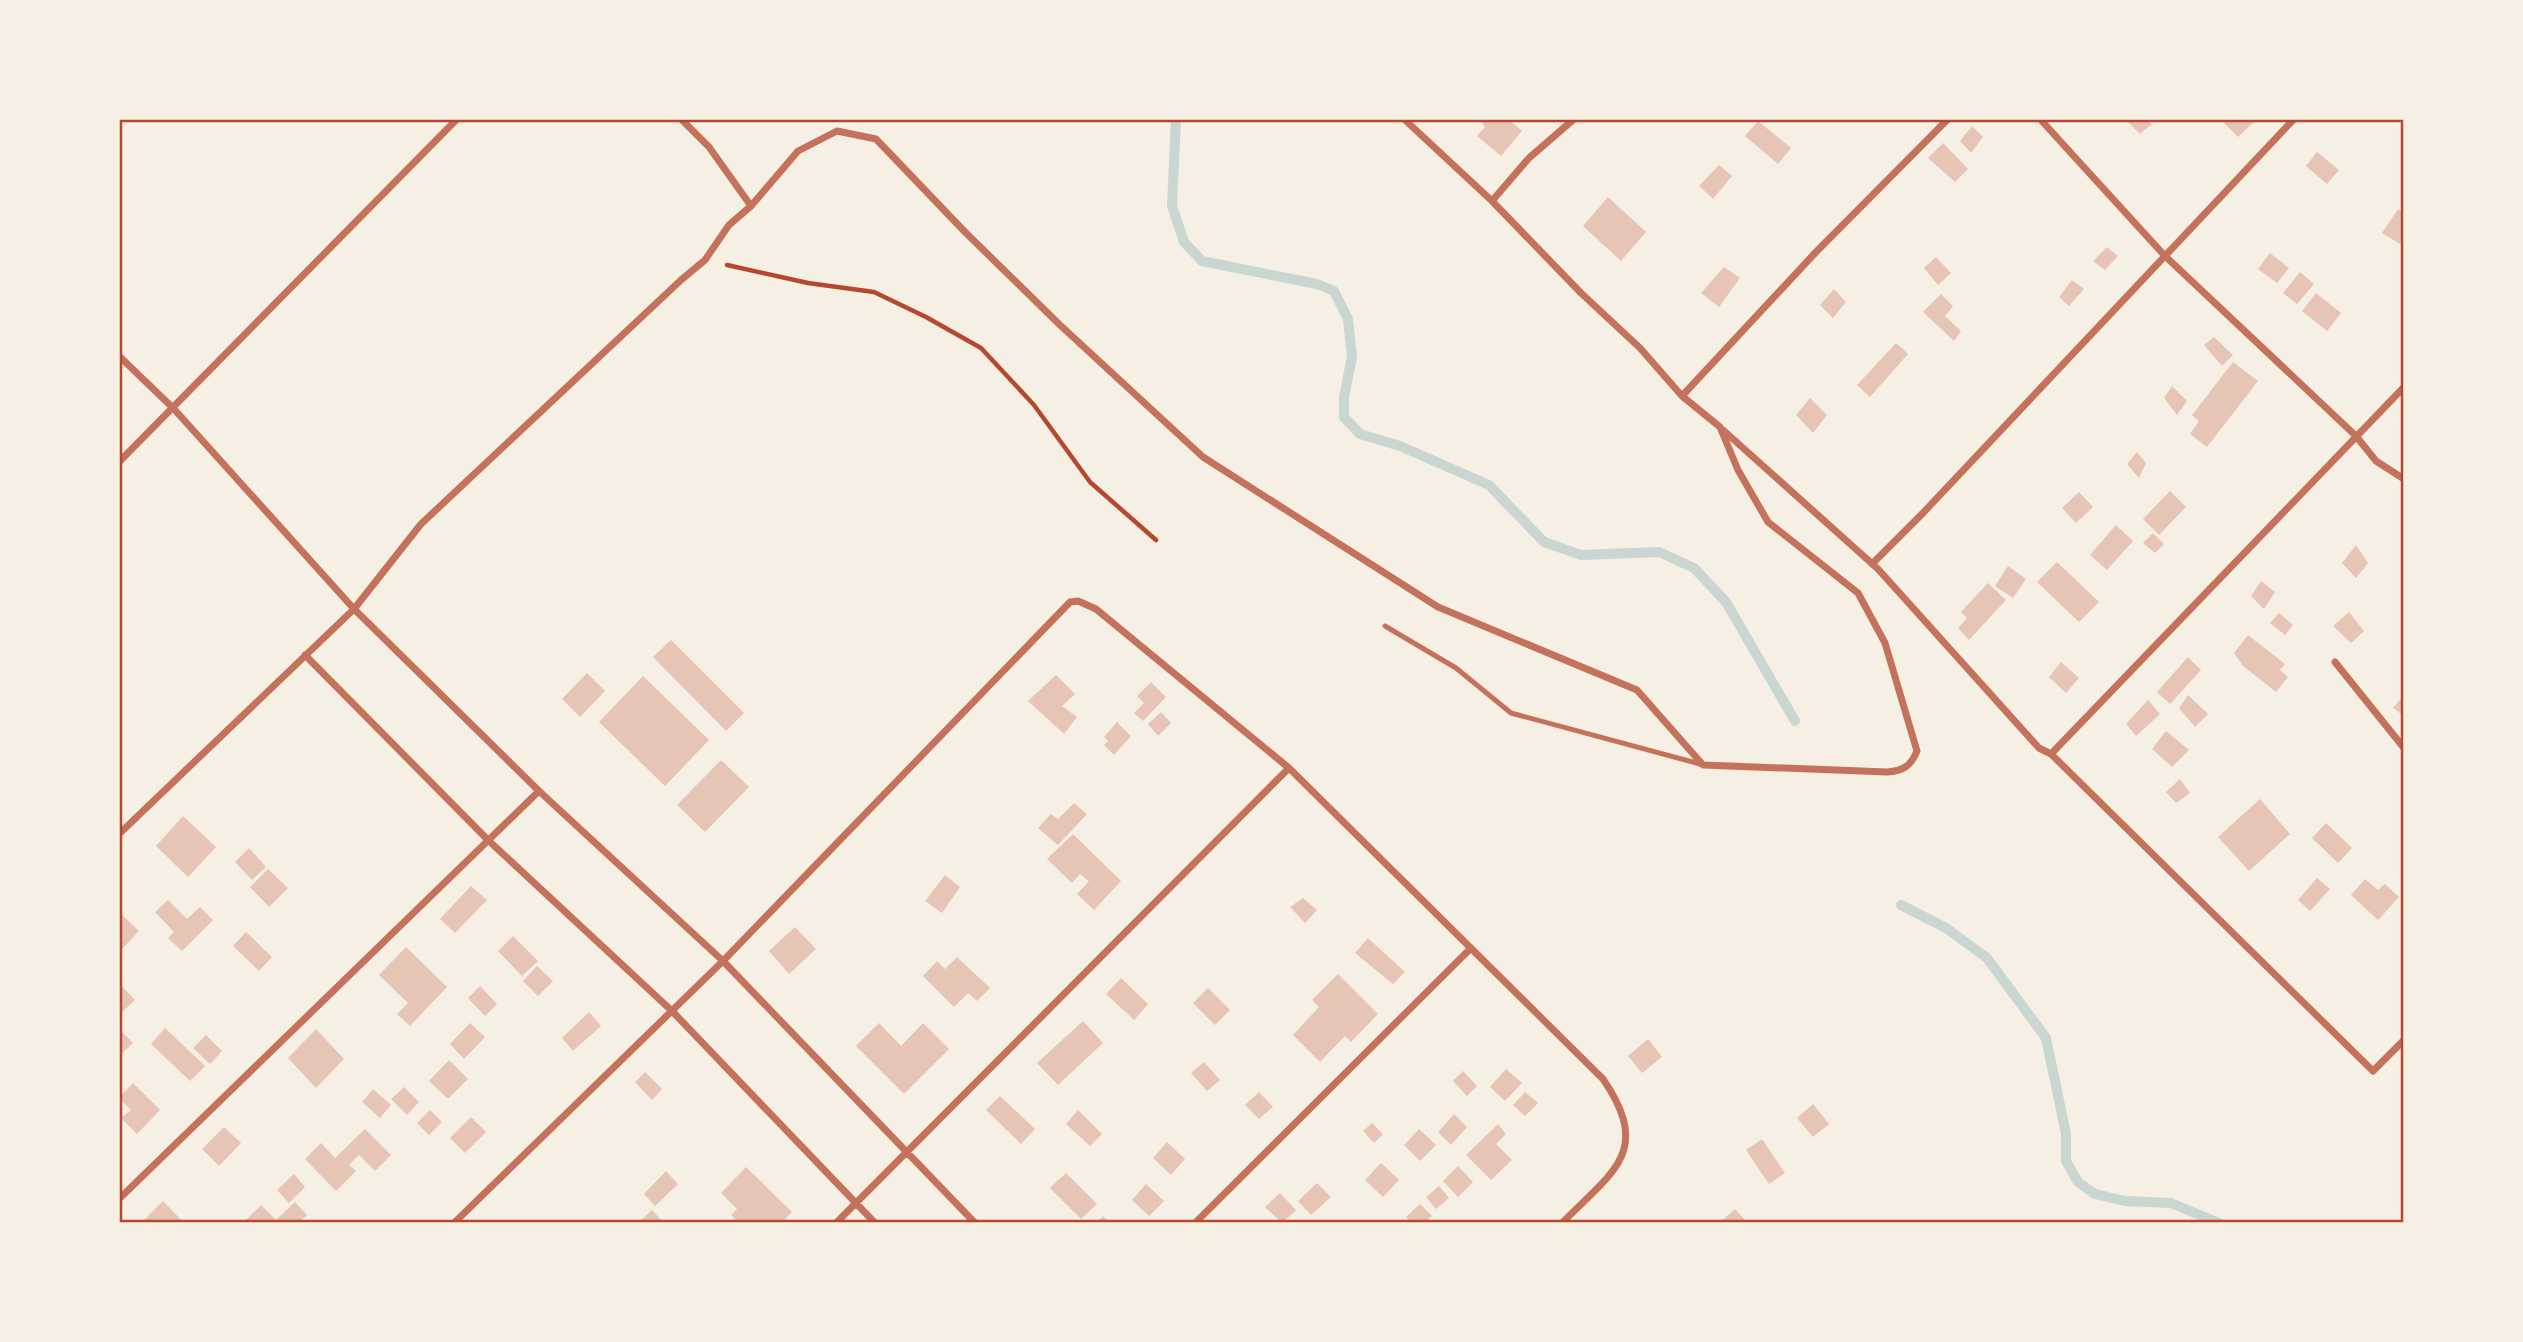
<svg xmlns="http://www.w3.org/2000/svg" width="2523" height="1342" font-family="Cabin,sans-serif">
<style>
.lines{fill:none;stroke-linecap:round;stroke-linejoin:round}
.stream{stroke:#c9d6d2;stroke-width:10}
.building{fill:#e6c5b7}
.path{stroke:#b5482f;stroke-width:4.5}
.service{stroke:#c5725c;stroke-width:5}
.minor{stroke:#c5725c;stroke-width:7}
.neatline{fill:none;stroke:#b5482f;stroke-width:2.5}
</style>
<rect width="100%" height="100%" fill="#f6efe4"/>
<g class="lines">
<path class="stream" d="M1176 119 1172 206 1184 242 1202 261 1317 284 1334 291 1348 319 1352 357 1344 397V417L1360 434 1400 446 1489 485 1544 542 1581 555 1659 552 1694 568 1726 602 1795 721
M1901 905 1946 928 1987 958 2046 1038 2066 1134V1161L2078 1182 2095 1194 2125 1201 2171 1203 2219 1223"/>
</g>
<path class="building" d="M1480 119H1508L1522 131 1501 156 1477 136 1485 127Z
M2125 119H2147L2152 124 2140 134Z
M2228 119H2257L2238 137 2224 123Z
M1758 121 1791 148 1778 164 1745 136Z
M1972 126 1983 137 1971 153 1960 141Z
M1943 143 1968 169 1955 182 1928 158Z
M2317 152 2339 170 2327 184 2306 166Z
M1719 165 1732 176 1713 199 1699 186Z
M1608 197 1646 232 1621 261 1583 226Z
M2398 209 2404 213V238L2400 244 2382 233Z
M2107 247 2118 256 2105 270 2093 261Z
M2270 253 2289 268 2277 283 2258 269Z
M1936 257 1951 273 1938 285 1924 268Z
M1724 267 1740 278 1719 307 1701 293Z
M2300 272 2314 284 2297 304 2283 293Z
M2072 280 2084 289 2069 306 2059 297Z
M1834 289 1846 302 1833 318 1820 305Z
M2316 293 2341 313 2327 331 2302 311Z
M1941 294 1953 306 1945 316 1961 331 1954 341 1923 312Z
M2214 337 2233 355 2222 366 2204 345Z
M1896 343 1908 354 1870 397 1857 385Z
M2233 362 2258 381 2207 447 2190 434 2199 421 2192 415Z
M2172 386 2187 401 2177 415 2164 398Z
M1810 398 1827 415 1813 433 1796 415Z
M2137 452 2146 463 2139 478 2127 464Z
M2170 491 2186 507 2159 535 2143 519Z
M2079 492 2093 507 2076 523 2062 508Z
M2116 525 2133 541 2107 570 2090 555Z
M2153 533 2164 544 2155 553 2143 543Z
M2356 545 2368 563 2356 578 2342 563Z
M2057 562 2099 602 2079 622 2037 582Z
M2008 566 2026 579 2013 598 1995 586Z
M2261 581 2275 592 2264 609 2251 596Z
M1988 583 2006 600 1969 640 1958 628 1967 618 1961 612Z
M2349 612 2364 631 2351 643 2333 626Z
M2279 613 2293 625 2285 635 2270 623Z
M2248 635 2285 664 2280 670 2288 677 2276 692 2243 666 2234 653Z
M671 640 744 713 726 731 653 657Z
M2188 657 2201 670 2170 704 2157 692Z
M2061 662 2079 678 2066 693 2049 677Z
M587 673 605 691 580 717 562 699Z
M1056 675 1075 694 1062 706 1077 717 1064 734 1028 701Z
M643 676 709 740 665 786 599 722Z
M1151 682 1166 697 1143 721 1134 713 1144 703 1137 696Z
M2188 695 2208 714 2195 727 2179 708Z
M2404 695V716L2393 708Z
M2148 700 2160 714 2136 736 2126 724Z
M1161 712 1171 723 1158 736 1148 724Z
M1117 722 1131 736 1114 755 1104 745 1108 741 1104 737Z
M2166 731 2189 750 2172 767 2152 749Z
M721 760 749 787 705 832 677 805Z
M2180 779 2190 793 2176 803 2166 792Z
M2260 799 2290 834 2249 871 2218 837Z
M1074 803 1087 814 1058 845 1038 828 1051 814 1058 819Z
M183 816 216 847 188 877 156 846Z
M2326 823 2352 848 2338 863 2312 838Z
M1073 834 1121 881 1094 910 1077 894 1089 881 1080 874 1072 883 1047 859Z
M249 848 266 867 252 880 235 862Z
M268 869 288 888 269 907 250 887Z
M945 875 960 887 942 913 925 901Z
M2317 878 2330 889 2310 911 2298 900Z
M2365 879 2378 890 2385 884 2399 897 2378 920 2351 895Z
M471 886 487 900 455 933 440 919Z
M1303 898 1317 910 1305 923 1290 907Z
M168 900 187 919 200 907 213 920 182 951 168 938 174 932 155 912Z
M119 912 139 931 120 951 119 950Z
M795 927 816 949 789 974 769 951Z
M246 932 272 957 259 971 233 946Z
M513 936 538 961 522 976 498 951Z
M1368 938 1405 972 1393 984 1355 953Z
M406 947 447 987 410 1026 397 1014 408 1003 379 975Z
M957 957 990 988 977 1001 968 993 954 1007 923 976 937 961 945 969Z
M537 966 553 981 538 996 523 981Z
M1338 974 1378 1014 1351 1042 1345 1036 1320 1062 1293 1035 1319 1007 1312 1000Z
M1121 978 1148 1004 1134 1020 1106 994Z
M119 983 135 1000 119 1015Z
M480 986 497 1004 485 1016 468 998Z
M1208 988 1230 1010 1215 1025 1193 1003Z
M589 1012 601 1026 573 1051 562 1038Z
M1083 1021 1103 1043 1058 1085 1037 1063Z
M470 1023 485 1037 464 1059 450 1044Z
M879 1023 901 1046 923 1023 949 1049 904 1094 856 1046Z
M165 1028 205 1066 190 1081 151 1044Z
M119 1029 133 1043 119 1056Z
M316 1029 344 1059 316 1088 288 1058Z
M206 1035 222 1051 210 1064 193 1048Z
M1648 1039 1662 1057 1642 1073 1628 1056Z
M449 1060 468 1079 448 1099 429 1081Z
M1204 1062 1220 1080 1207 1091 1191 1073Z
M1506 1069 1522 1083 1505 1101 1490 1087Z
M1463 1071 1477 1086 1467 1096 1453 1081Z
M645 1072 662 1089 652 1100 635 1082Z
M133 1083 160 1110 137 1134 121 1118 131 1110 119 1098Z
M404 1087 419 1102 407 1115 391 1099Z
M373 1089 391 1105 380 1118 362 1102Z
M1259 1092 1273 1107 1259 1119 1245 1105Z
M1525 1092 1538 1103 1525 1116 1513 1105Z
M1000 1096 1035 1129 1021 1144 986 1110Z
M1813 1104 1829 1124 1813 1137 1797 1118Z
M430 1110 442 1122 429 1135 417 1123Z
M1078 1110 1102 1134 1090 1146 1066 1124Z
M1454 1114 1467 1127 1451 1145 1438 1132Z
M471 1117 486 1132 465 1153 450 1138Z
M1372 1123 1383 1134 1374 1143 1363 1131Z
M1498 1124 1506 1134 1496 1144 1512 1160 1491 1180 1466 1155Z
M224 1127 241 1143 219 1166 202 1149Z
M365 1129 391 1155 375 1171 359 1155 349 1165 356 1171 336 1191 305 1159 321 1143 335 1158Z
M1419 1129 1436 1145 1420 1161 1404 1145Z
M1762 1139 1785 1173 1769 1184 1746 1150Z
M1167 1142 1185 1159 1171 1175 1153 1158Z
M1381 1163 1399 1180 1383 1197 1365 1180Z
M1458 1166 1473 1182 1458 1197 1443 1181Z
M746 1167 792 1212 781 1223H739L731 1215 737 1209 721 1193Z
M666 1171 678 1184 655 1206 644 1194Z
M1066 1173 1097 1204 1081 1219 1050 1188Z
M294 1174 305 1187 289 1203 277 1190Z
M1317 1183 1331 1197 1311 1215 1298 1201Z
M1146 1184 1164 1201 1149 1216 1132 1200Z
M1439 1186 1449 1198 1436 1209 1426 1197Z
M1280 1193 1296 1210 1282 1223 1265 1207Z
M163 1201 184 1223H141Z
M295 1202 307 1215 298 1223H279L276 1220Z
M1420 1204 1432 1216 1424 1223H1412L1406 1217Z
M261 1205 275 1219 272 1223H243Z
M1735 1209 1748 1223H1719Z
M652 1210 664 1223H638Z
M1103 1216 1111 1223H1096Z"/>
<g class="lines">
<path class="path" d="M727 265 808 283 874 292 926 317 981 348 1034 405 1090 482 1156 540"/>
<path class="service" d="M1385 626 1456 668 1511 713 1700 764"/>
<path class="minor" d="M2040 119 2165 256 2356 436 2376 461 2404 479
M1492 201 1529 158 1574 119
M751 206 798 151 837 131 876 139 966 233 1060 325 1203 457 1438 607 1637 690 1703 765 1887 772C1903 771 1911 766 1917 751L1885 643 1858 593 1768 522 1738 470 1720 427 1682 396 1640 348 1581 293 1492 201 1404 119
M119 356 174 409 354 609 539 791 723 961 975 1223
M1682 396 1815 253 1948 119
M1723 430 1878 569 2039 748 2051 754 2404 387
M119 462 457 119
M1872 564 1922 514 2294 119
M305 655 489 841 672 1011 875 1223
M2335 662 2404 748
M2051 754 2373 1071 2404 1040
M119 834 354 609 421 524 681 280 705 260 729 225 751 206 709 147 681 119
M119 1199 539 791
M454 1223 723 961 1070 602 1078 601 1096 609 1289 768 1603 1079C1653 1152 1612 1172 1562 1223
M836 1223 1289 768
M1195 1223 1471 948"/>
</g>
<rect width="2523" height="1342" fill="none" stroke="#f6efe4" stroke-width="242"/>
<rect x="121" y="121" width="2281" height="1100" class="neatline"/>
</svg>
